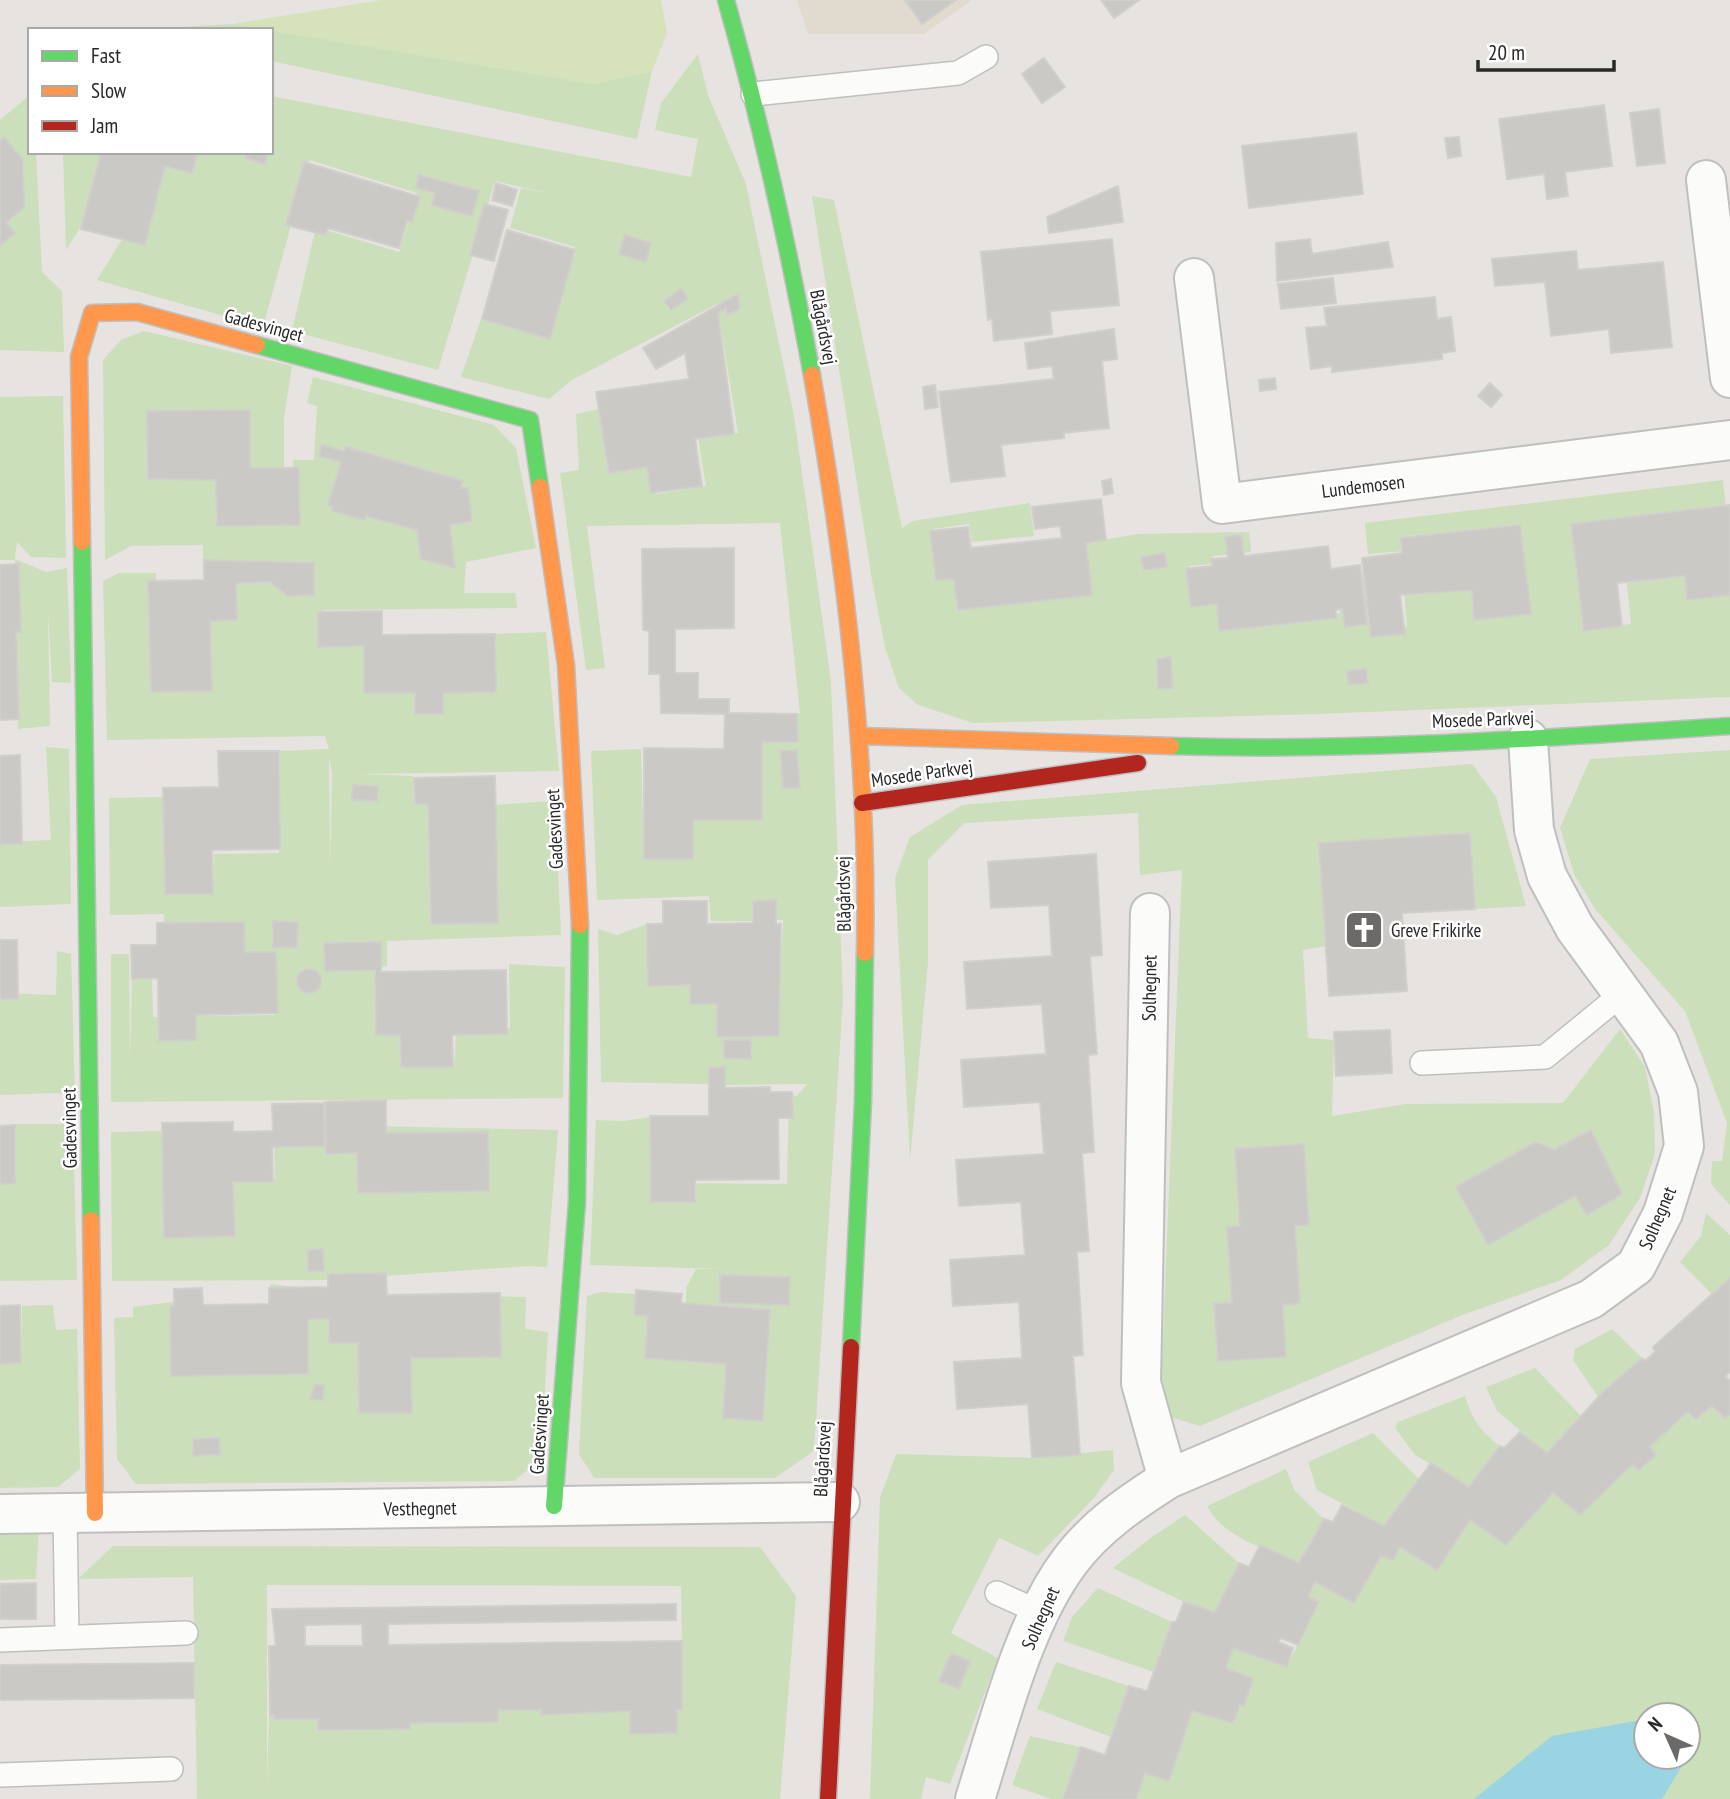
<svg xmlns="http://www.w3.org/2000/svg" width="1730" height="1799" font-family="'PT Sans Narrow',sans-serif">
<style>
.education{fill:#e0dacf}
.green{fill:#ccdfbb;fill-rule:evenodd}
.pitch{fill:#d5e2ba}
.water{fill:#9ad3e1}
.building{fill:#cbc9c6;stroke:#d1cfcc;stroke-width:2;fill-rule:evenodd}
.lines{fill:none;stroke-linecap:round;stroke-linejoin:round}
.lane-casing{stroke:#c0bfc0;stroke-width:26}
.street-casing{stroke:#c0bfc0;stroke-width:42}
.fast-casing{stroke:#c0bfc0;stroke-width:19}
.slow-casing{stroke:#c0bfc0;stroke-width:19}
.jam-casing{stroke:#c0bfc0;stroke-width:19}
.lane{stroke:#fbfbfa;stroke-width:23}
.street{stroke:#fbfbfa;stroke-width:38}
.fast{stroke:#63d668;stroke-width:16}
.slow{stroke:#ff974d;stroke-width:16}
.jam{stroke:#b3261e;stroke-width:16}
.labels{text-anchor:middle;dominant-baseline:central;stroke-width:5;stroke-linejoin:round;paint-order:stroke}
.street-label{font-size:19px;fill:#292929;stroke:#fff}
.poi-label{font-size:19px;fill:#292929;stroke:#fff;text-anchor:start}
</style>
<rect width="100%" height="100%" fill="#e6e3e0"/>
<path class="education" d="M797 0H972L924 34H808Z"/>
<path class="green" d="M232 24 270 30H126Z
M271 30 594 84 652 71 637 139 271 61Z
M698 54 708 95 746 184 794 416 831 681 843 998 814 1451 775 1478H594L579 1454 587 1296 600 1292 654 1295 732 1355 729 1411 765 1412 770 1309 686 1305V1288L696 1269H723L590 1265 596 1120 624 1121 651 1117 650 1183 787 1184 789 1095 797 1096 807 1084 725 1085V1068H709V1084L601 1082 598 929 617 935 647 924 648 986 690 985V1004H717L718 1037 779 1036 783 920H776V900L753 901V921H711L709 896 597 900 591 751 641 749 644 859 693 820H762V742H797V714L800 713 780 523 587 526 605 668 586 670 560 473 579 470 576 414 600 409 604 450 649 447 656 494 706 486 698 437 738 433 717 304 572 380 549 399 461 377 482 316 550 334 575 247 510 228 521 188 550 194 495 181 438 370 292 331 316 227 399 252 417 193 309 160 263 327 97 280 124 236 145 242 167 163 193 171 198 152H271V96L691 177 698 139 655 130 661 103Z
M30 95V152H36L42 272 62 291 64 352 0 350V120Z
M63 152H102L82 225 66 250Z
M812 196 834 200 902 528 913 521 1030 503 1034 536 972 542 969 524 933 529 938 559 1086 543 1138 534 1249 532 1251 552 1213 556 1212 564 1189 566 1191 606 1218 602 1222 628 1340 613 1338 576 1364 574 1370 631 1407 627 1404 590 1519 526 1405 536 1406 551 1368 554 1365 523 1723 480 1726 508 1576 524 1587 629 1631 624 1627 583 1686 577 1730 591V697L1319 714 973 723 918 705 899 688 885 647 872 580Z
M144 331 292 366 284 418V474L224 467 292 511 293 460H314L317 406 307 403 313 377 494 425 516 448 536 548 466 562 464 593H515L517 608 324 610V644L363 643 366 690 496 685 493 634 546 632 559 771 359 774 413 776 414 805H427L430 921 498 919 494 805 555 801 561 935 387 941V966L374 967 375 1035H399L400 1060 455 1059 456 1029 510 1028 509 964 565 967 563 1098 111 1102V954H129L130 1059 132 979H152L153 1017 275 1015 274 954 165 956 164 914 110 915 109 798 163 797 165 891H213L214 854 279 853 277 751 329 749 325 736 107 740 103 581 119 573H156L158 683 204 611 235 579H203V545L131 546 105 560 103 360 121 340ZM329 757 332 773 330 870Z
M63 396 66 558 31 557 17 542 15 559 46 572 67 568 71 683 52 682 48 609 50 726 18 729 15 560H0V397Z
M46 747 69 749 71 904 0 907V842L51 840Z
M1730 750V1205L1711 1184 1712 1161H1722L1727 1123 1685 1011 1595 909 1574 874 1560 828 1590 759Z
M1472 764 1496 797 1526 906 1475 909 1469 833 1319 843 1326 946 1303 950 1308 1038 1334 1040 1332 1116 1406 1104 1563 1103 1620 1029 1645 1067 1654 1112 1655 1154 1640 1198 1609 1245 1561 1280 1465 1314 1200 1426 1170 1417 1161 1385 1182 870 1140 875 1138 813 964 823 928 860V962L910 1160 895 878 910 837 962 805ZM1308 1225 1295 1226 1300 1303 1283 1305 1286 1356 1218 1361 1214 1303H1232L1227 1228Z
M57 951 71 954 75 1095 56 1093 0 1095V993L56 995Z
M12 1124H73L77 1280 0 1281V1178L13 1177Z
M325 1125 558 1130 547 1267 529 1266 327 1280 112 1281 111 1132 164 1131 231 1179H275L274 1126Z
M1706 1213 1730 1235V1278L1712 1294 1680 1262 1701 1236Z
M270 1284 340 1293 526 1297 525 1329 548 1332 541 1459 514 1481 136 1484 117 1459 114 1318 133 1317V1307L173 1302V1374L308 1375 309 1303 273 1302Z
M53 1305 56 1330 77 1329 80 1469 58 1487 0 1488V1357H22V1306Z
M1612 1329 1642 1358 1598 1397 1573 1360 1575 1349Z
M1535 1368 1581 1416 1547 1453 1497 1411 1486 1387Z
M1465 1396C1472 1419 1480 1431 1500 1446L1469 1487 1415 1455 1395 1428 1398 1422Z
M1712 1406 1724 1417 1730 1413V1799H1136L1145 1773 1169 1780 1192 1711 1233 1723 1253 1680 1226 1668 1233 1648 1287 1667 1318 1602 1308 1596 1315 1582 1354 1603 1381 1556 1393 1560 1400 1547 1437 1569 1470 1520 1507 1545 1553 1493 1580 1515 1633 1464 1655 1455 1650 1447 1687 1412 1696 1419ZM1646 1715H1688V1757H1646Z
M1373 1433 1419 1479 1384 1526 1317 1490 1308 1462Z
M1113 1450 1114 1470 1094 1498 1038 1556 999 1538 951 1633 998 1658 950 1784 926 1777 921 1799H870L880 1498 896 1454 1032 1458Z
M1286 1469 1295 1491 1324 1519 1299 1563C1268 1549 1224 1539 1207 1506Z
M1185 1515 1239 1563 1215 1612 1184 1602 1113 1568 1149 1539Z
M0 1529H39L36 1579 0 1580Z
M113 1546 760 1547 796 1596 780 1799H197L193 1577 78 1579ZM267 1585 681 1586 683 1708 269 1714 267 1788Z
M1098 1588 1172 1622 1154 1672 1063 1641 1072 1617Z
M1056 1662 1129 1686 1111 1737 1037 1709Z
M1030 1736 1081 1747 1063 1799H1051L1012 1785Z"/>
<path class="pitch" d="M382 0H661L667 33 652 71 594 84 232 24Z"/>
<path class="water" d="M1646 1719V1757H1679L1682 1766 1662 1799H1474L1552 1736Z"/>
<path class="building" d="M905 0H956L922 24Z
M1101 0H1139L1114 18Z
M1044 58 1065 87 1042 103 1022 74Z
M1604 105 1612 166 1565 172 1568 196 1547 199 1544 174 1507 179 1499 119Z
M1659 109 1665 163 1637 166 1630 113Z
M1356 133 1363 194 1249 208 1242 146Z
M4 137 23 159 24 207 6 223 15 233 0 246V141Z
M1459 137 1461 156 1448 158 1445 138Z
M101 152H198L192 173 165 166 145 245 81 229Z
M246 152H268L265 164 245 158Z
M304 162 420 197 412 222 407 221 399 248 328 228 325 235 286 225Z
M419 175 479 191 472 216 432 205 435 193 416 188Z
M496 183 517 190 512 206 492 200Z
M1118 186 1123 222 1049 233 1047 217Z
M484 204 508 210 494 261 470 255Z
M507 230 575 250 550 339 482 319Z
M625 235 651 243 646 262 619 254Z
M1112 239 1119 305 1050 311 1052 334 994 341 992 319 988 320 981 252Z
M1310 239 1312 254 1388 242 1393 267 1277 281 1276 243Z
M1576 251 1578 270 1663 262 1672 347 1611 353 1609 329 1551 336 1545 282 1495 286 1492 259Z
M1333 278 1336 303 1281 309 1278 284Z
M681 289 688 299 671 310 664 301Z
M738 294 740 309 727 315 726 308 718 313 734 434 695 439 702 486 651 493 647 467 609 473 596 392 689 379 685 353 656 369 643 348Z
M1435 297 1437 319 1451 317 1455 351 1442 353V359L1332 372V366L1311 369 1306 328 1327 326 1324 308Z
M1114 329 1117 359 1102 361 1109 428 1064 433V438L1001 445 1005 476 951 482 939 392 1054 379 1052 366 1028 369 1025 343Z
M1275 378 1276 389 1260 391 1259 380Z
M1490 383 1502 395 1491 407 1478 396Z
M935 385 938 407 925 409 923 387Z
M250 410V468H299L300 525 217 526 216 480 148 479 147 411Z
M322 445 344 451 346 447 463 481 460 488H468L472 521 450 525 455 568 421 559 417 530 366 516 365 520 332 511 333 506 328 505 341 462 319 456Z
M1111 479 1113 493 1104 495 1102 481Z
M1101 499 1106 540 1086 543 1092 595 958 610 954 579 936 580 930 531 968 527 971 548 1062 538 1060 526 1035 529 1032 507Z
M1730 505V595L1687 600 1685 576 1617 583 1622 626 1584 631 1571 524Z
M1520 525 1531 614 1474 620 1472 590 1400 595 1405 634 1371 637 1362 558 1402 553 1401 538Z
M1241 535 1244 556 1328 546 1331 569 1360 565 1367 624 1345 627 1342 609 1335 610 1337 618 1219 631 1217 604 1191 607 1186 569 1212 566 1211 559 1228 558 1225 537Z
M734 548V628L675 629V673H698V699H729V713L797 714 798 742H762V820H693V859H644V748L724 749 725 714 661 713 660 674H649V631L643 630 642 549Z
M1165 553 1167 567 1144 570 1141 557Z
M204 560 314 563V595L288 596 270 582 236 583 237 620 210 621 212 691 151 692 148 581 204 580Z
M19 564 21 632H16L19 719 0 720V565Z
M382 611V635L495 634 496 692 443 693V714H415V693H364V646L318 647V612Z
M1171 657 1173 688 1158 689 1157 659Z
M1366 669 1368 683 1349 685 1347 671Z
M797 750 800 788H783L780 751Z
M218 751H279L280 849 212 850 213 894H165L163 788 219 787Z
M20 755 22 844H0V756Z
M495 776 498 923 431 924 428 804H415L414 778Z
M353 785 378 786 377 801 352 800Z
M1470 833 1475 909 1402 913 1407 991 1329 996 1319 843Z
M1096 854 1102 955 1090 956 1097 1054 1088 1055 1094 1152 1082 1153 1089 1251 1077 1252 1083 1355 1073 1356 1080 1455 1032 1458 1028 1404 957 1409 954 1362 1022 1358 1019 1302 953 1306 950 1260 1025 1255 1021 1202 959 1206 956 1160 1044 1154 1040 1102 964 1107 961 1060 1046 1054 1042 1004 967 1009 964 962 1052 956 1049 905 991 908 988 862Z
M776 900V924H781L779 1036 717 1037V1004H690V985L648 986 647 924H663V901H707V924L753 923V901Z
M273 921 298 922 297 948 273 947Z
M244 922 245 952H276L278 1013 196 1015V1040L159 1041 158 978 132 979 131 945H157V923Z
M0 940H17L18 999H0Z
M381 942V972L506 970 507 1034 452 1035 453 1067H401L400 1035H376L375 970 325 971 324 943Z
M297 981a12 12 0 1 1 24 0a12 12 0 1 1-24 0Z
M1390 1030 1392 1073 1336 1076 1334 1032Z
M724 1040H751V1059L724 1058Z
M725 1067V1088L770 1087V1092H792L793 1118H778L779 1179 695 1180V1202H651L650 1116H709V1068Z
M386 1100V1133L488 1132 489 1191 358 1193 357 1153 326 1154 325 1102Z
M324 1103 325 1146 272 1147 273 1182H233L235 1236 164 1238 162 1123 233 1122V1132L273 1131 272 1104Z
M15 1125V1183L0 1184V1126Z
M1591 1130 1622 1194 1587 1215 1575 1196 1488 1245 1456 1187 1536 1142 1554 1150Z
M1304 1144 1309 1225 1295 1226 1300 1303 1283 1305 1286 1357 1218 1361 1214 1303H1232L1227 1227 1240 1226 1235 1149Z
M323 1249 324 1271H308V1250Z
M386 1273 387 1295 500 1293 501 1357 411 1358 412 1413H359L358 1343H329V1319H308V1374L171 1376 170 1306H174V1289L202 1288 203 1305 269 1304V1288L328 1287V1274Z
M720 1275 790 1277 789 1305 720 1303Z
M1730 1278V1372L1725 1376 1730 1381V1413L1725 1418 1712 1406 1696 1419 1687 1412 1650 1447 1656 1455 1639 1470 1633 1464 1580 1515 1553 1493 1506 1545 1470 1520 1437 1570 1400 1547 1393 1560 1381 1556 1354 1603 1315 1582 1308 1596 1319 1602 1298 1645 1281 1638 1278 1642 1293 1648 1287 1667 1233 1648 1226 1668 1253 1679 1244 1706 1240 1705 1233 1723 1192 1711 1169 1781 1145 1773 1136 1799H1063L1081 1747 1105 1755 1129 1686 1147 1691 1172 1622H1176L1184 1602 1215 1612 1239 1563 1249 1567 1260 1545 1299 1563 1324 1519 1333 1522 1342 1505 1384 1526 1431 1463 1469 1487 1500 1446 1504 1448 1520 1432 1547 1453 1604 1391 1642 1358 1645 1361 1655 1352 1653 1347Z
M636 1290 682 1294 681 1303 770 1310 763 1421 723 1418 726 1364 645 1358 648 1316 634 1315Z
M20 1305 21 1363 0 1364V1306Z
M315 1385H324L323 1400 310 1399Z
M219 1438 220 1454 193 1456V1439Z
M36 1583V1619H0V1584Z
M676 1604V1620L388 1624V1645L682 1641V1710H677V1733L630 1734V1711L541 1715 542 1710H498V1722L410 1723V1729L318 1730V1719H274V1715H270L269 1646H276L272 1609ZM362 1624 363 1646H305V1625Z
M951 1653 970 1661 959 1689 939 1681Z
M194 1663V1698L0 1700V1665Z"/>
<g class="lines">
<g class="lane-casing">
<path id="lane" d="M753 94 958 73 986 57
M1422 1063 1545 1057 1623 993
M65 1513 67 1637
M997 1593 1039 1612
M0 1640 186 1633
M0 1775 171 1769"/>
</g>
<g class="street-casing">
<path id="street" d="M1706 180 1730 378
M1194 278 1222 504 1730 440
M1150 913 1141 1383 1168 1479
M0 1514 840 1502
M975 1799C999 1724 1023 1623 1070 1561 1096 1526 1132 1502 1168 1479L1591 1299 1636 1266 1663 1213 1684 1146 1678 1092 1659 1043 1575 928 1547 876 1534 830 1528 739"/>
</g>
<g class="fast-casing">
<path id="fast" d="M726 0C761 123 789 249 812 375
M257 345 530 420 540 487
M82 542 91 1220
M1171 746C1357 752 1544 738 1730 726
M851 1347 863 1101 865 953
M554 1506 577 1202 580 925"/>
</g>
<g class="slow-casing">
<path id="slow" d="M812 375C845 565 869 760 865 953
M540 487 566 665 580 925
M82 542 79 357 92 313 137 312 257 345
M860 736 1171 746
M91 1220 95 1513"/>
</g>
<g class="jam-casing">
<path id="jam" d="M862 803 1138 763
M828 1799 851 1347"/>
</g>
<use href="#lane" class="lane"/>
<use href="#street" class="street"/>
<use href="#fast" class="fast"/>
<use href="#slow" class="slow"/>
<use href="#jam" class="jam"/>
</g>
<defs>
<g id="church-square" transform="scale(2.0125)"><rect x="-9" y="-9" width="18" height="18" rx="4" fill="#6b6a69" stroke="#fff"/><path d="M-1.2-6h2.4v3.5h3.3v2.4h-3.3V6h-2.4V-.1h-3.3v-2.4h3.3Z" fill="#fff"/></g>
</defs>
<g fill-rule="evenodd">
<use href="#church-square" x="1364" y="930"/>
</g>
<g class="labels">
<g class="street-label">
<text transform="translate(264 325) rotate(15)">Gadesvinget</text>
<text transform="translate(824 327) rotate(79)">Blågårdsvej</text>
<text transform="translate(1363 486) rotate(-7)">Lundemosen</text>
<text transform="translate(1483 719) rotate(-2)">Mosede Parkvej</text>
<text transform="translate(922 773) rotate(-8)">Mosede Parkvej</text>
<text transform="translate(554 829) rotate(-93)">Gadesvinget</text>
<text transform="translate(843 894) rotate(-91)">Blågårdsvej</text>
<text transform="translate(1149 988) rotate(-89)">Solhegnet</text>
<text transform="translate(69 1128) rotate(-91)">Gadesvinget</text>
<text transform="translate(1657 1218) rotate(-67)">Solhegnet</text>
<text transform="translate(539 1434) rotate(-86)">Gadesvinget</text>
<text transform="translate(822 1459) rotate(-87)">Blågårdsvej</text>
<text transform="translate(420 1508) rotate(-1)">Vesthegnet</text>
<text transform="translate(1040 1618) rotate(-66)">Solhegnet</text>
</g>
<g class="poi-label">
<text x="1391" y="930">Greve Frikirke</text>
</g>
</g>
<rect x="28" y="28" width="245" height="126" fill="#ffffff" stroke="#a9a9a9" stroke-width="2"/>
<rect x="42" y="51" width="35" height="10" fill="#63d668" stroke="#a9a9a9" stroke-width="2"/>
<text x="91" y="63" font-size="21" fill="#292929">Fast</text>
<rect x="42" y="86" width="35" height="10" fill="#ff974d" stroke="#a9a9a9" stroke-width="2"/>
<text x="91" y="98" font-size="21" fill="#292929">Slow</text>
<rect x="42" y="121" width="35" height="10" fill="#b3261e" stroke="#a9a9a9" stroke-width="2"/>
<text x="91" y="133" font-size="21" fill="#292929">Jam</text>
<g transform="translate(1667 1736) rotate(315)"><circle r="33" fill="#ffffff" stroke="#a9a9a9" stroke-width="2"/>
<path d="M0-5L12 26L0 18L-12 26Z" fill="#6b6a69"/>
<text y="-10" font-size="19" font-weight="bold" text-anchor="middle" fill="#292929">N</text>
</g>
<path d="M1478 60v10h136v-10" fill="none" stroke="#292929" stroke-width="3.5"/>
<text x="1488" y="60" font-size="21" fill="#292929" stroke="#ffffff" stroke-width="5" paint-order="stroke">20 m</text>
</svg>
